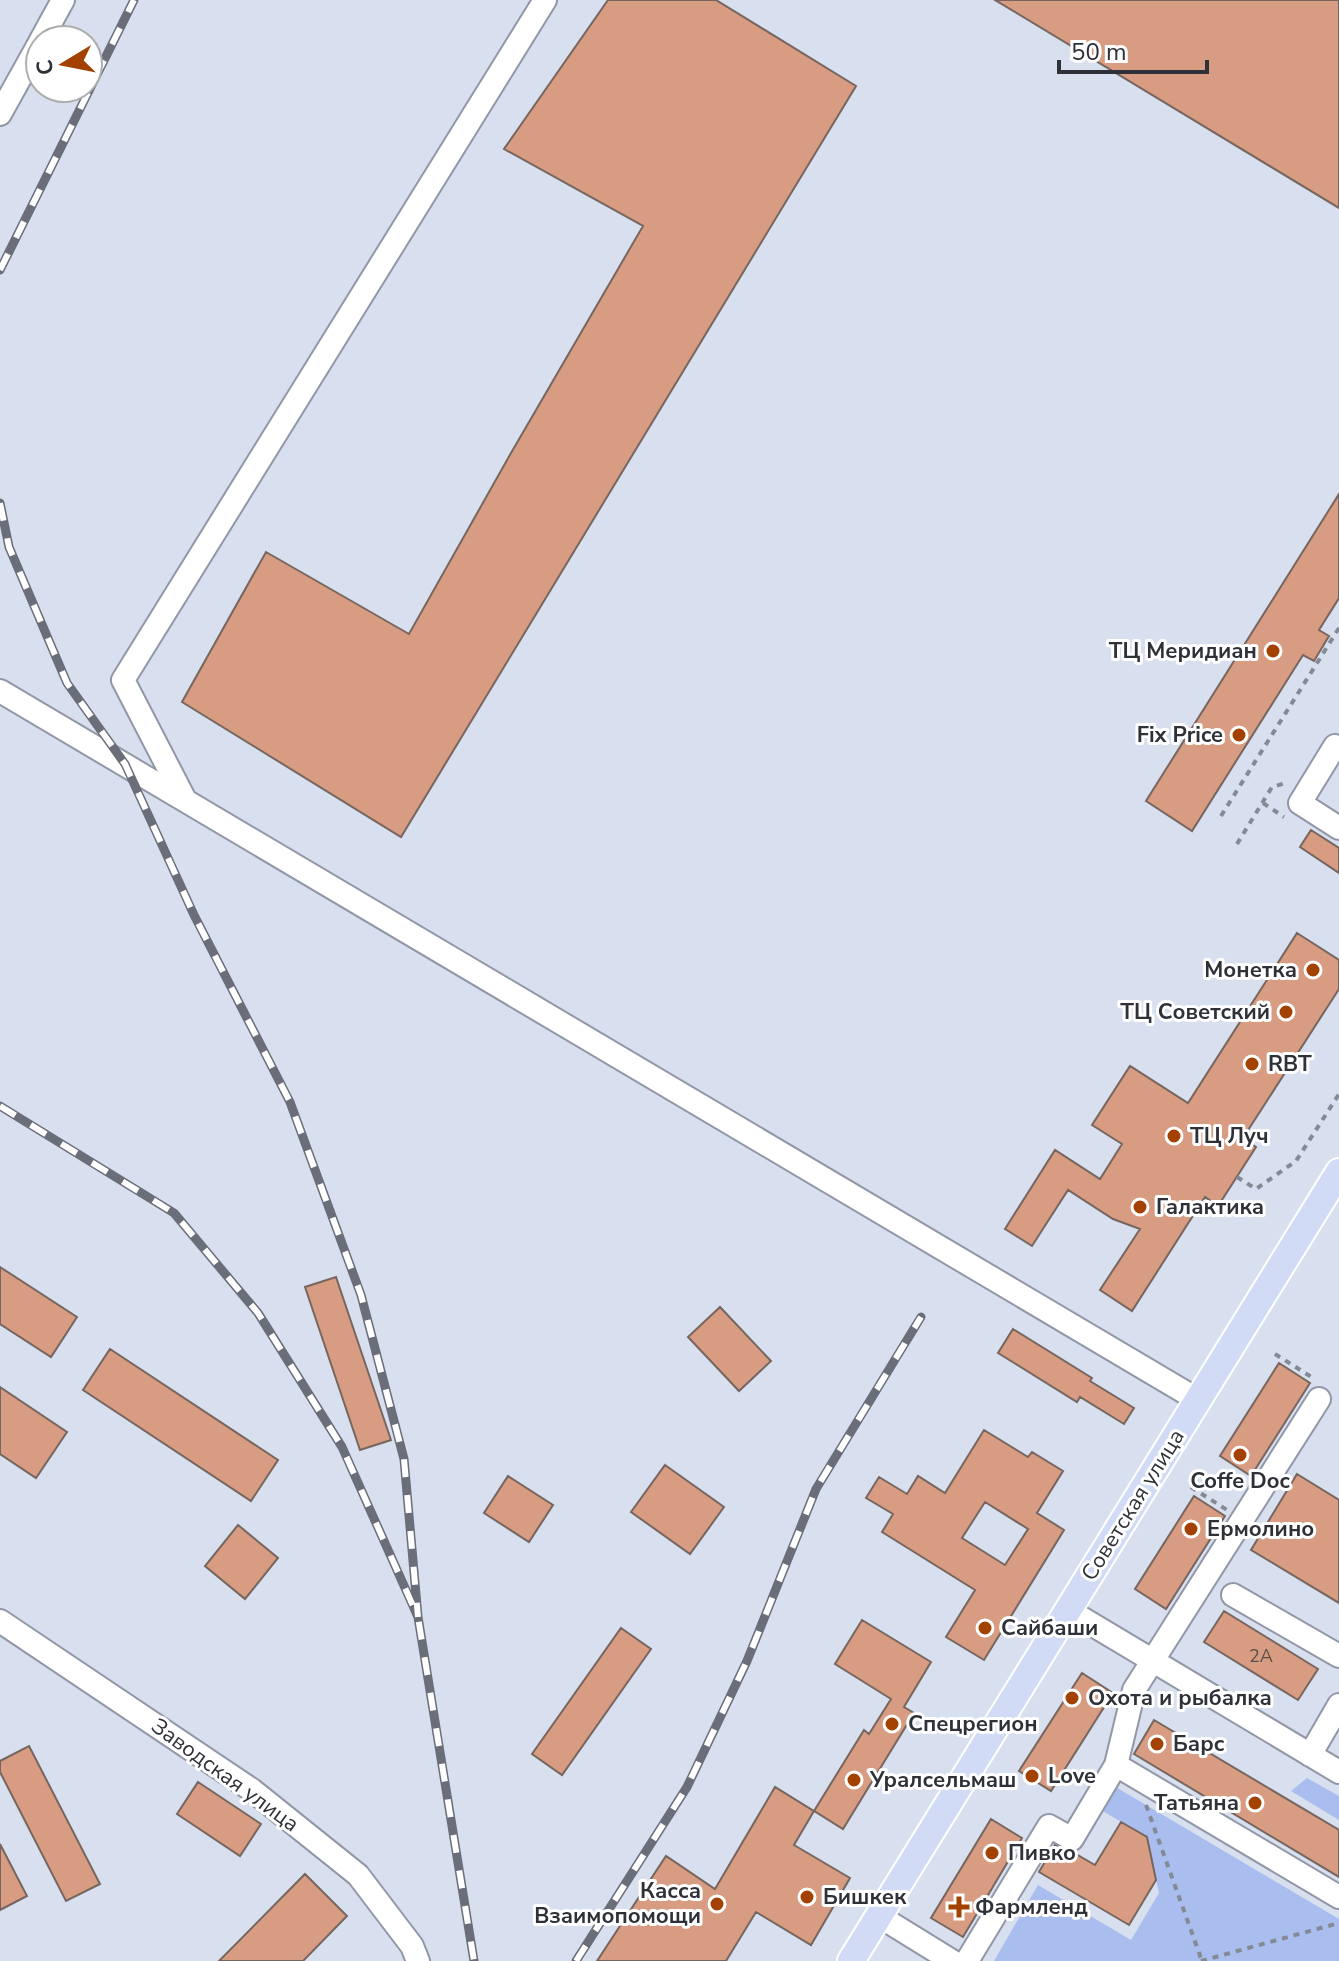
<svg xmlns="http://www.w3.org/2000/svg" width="1339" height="1961" font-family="'Nunito Sans',sans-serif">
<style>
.green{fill:#a9bdef}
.building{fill:#d79c81;stroke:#76665f;stroke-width:2;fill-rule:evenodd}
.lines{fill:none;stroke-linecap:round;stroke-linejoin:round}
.minor-casing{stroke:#9197a6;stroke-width:26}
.major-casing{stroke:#fff;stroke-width:30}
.path{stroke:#848994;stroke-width:4;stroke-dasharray:6 6;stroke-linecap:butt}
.minor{stroke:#fff;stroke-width:22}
.major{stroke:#d1dbf5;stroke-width:26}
.rail-casing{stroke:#6a6e78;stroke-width:9}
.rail{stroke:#fff;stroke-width:6;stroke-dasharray:18;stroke-linecap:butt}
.poi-dot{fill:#a34200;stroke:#fff;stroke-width:3}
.labels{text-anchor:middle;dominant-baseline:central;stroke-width:6;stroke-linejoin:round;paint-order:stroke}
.number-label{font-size:18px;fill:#594c4a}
.poi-label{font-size:22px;font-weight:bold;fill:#2f3138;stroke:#fff;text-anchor:start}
.street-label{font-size:22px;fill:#2f3138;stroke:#fff}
</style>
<rect width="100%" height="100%" fill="#d8dfef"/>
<path class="green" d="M1307 1778 1339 1796V1820L1291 1791Z
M1114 1786 1339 1919V1961H994L1038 1885 1131 1940 1159 1893 1147 1837 1101 1810Z"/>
<path class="building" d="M608 0H716L856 86 401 837 182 702 266 552 409 634 511 453 643 226 504 149Z
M995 0H1339V208Z
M1339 494V598L1319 630 1329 636 1314 661 1303 655 1192 831 1146 801Z
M1311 830 1339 848V873L1300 847Z
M1297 933 1339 960V989L1243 1138 1256 1147 1218 1206 1205 1197 1132 1311 1100 1290 1140 1229 1113 1219 1068 1190 1032 1246 1005 1229 1055 1150 1100 1179 1122 1144 1092 1125 1130 1066 1188 1103Z
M0 1267 77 1317 51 1357 0 1324Z
M336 1277 391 1440 360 1450 305 1287Z
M720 1307 771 1361 739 1391 688 1337Z
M1013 1329 1092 1378 1090 1381 1134 1408 1124 1424 1080 1397 1077 1402 998 1353Z
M110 1349 278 1460 251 1501 83 1390Z
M1279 1363 1310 1383 1251 1476 1220 1456Z
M0 1387 67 1432 36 1478 0 1454Z
M984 1430 1028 1457 1032 1452 1063 1471 1037 1513 1064 1530 984 1660 946 1637 975 1590 882 1532 893 1514 866 1498 879 1477 907 1494 918 1476 945 1493ZM985 1502 1028 1529 1005 1565 962 1538Z
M665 1465 724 1507 690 1554 631 1512Z
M1297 1474 1339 1500V1603L1251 1550Z
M508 1476 553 1505 529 1542 484 1513Z
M1194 1496 1225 1516 1166 1609 1135 1589Z
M238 1525 278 1558 245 1599 205 1566Z
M1224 1611 1318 1669 1298 1700 1204 1642Z
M862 1620 931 1662 904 1707 914 1713 843 1829 814 1811 794 1845 850 1878 811 1945 756 1912 726 1961H597L666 1856 715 1889 775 1787 814 1811 864 1730 869 1734 891 1699 835 1664Z
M621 1628 651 1649 562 1775 532 1754Z
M1082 1673 1113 1693 1051 1791 1019 1771Z
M1154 1720 1339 1830V1877L1134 1754Z
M29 1746 100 1884 66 1901 0 1772V1761Z
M198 1782 261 1824 240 1856 177 1814Z
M991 1819 1022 1838 963 1937 931 1918Z
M1121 1822 1147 1837 1156 1880 1129 1925 1039 1872 1055 1845 1066 1851 1074 1853 1095 1865Z
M0 1844 27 1896 0 1910Z
M305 1874 347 1916 303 1961H219Z"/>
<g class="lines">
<g class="minor-casing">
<path id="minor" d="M41 40 63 0
M0 114 40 42
M0 691 1198 1400
M1339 749 1335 746 1300 803 1339 828
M184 798 123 680 545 0
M1233 1595 1339 1656
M1068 1610 1339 1772
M0 1621 252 1790 358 1875 412 1946 418 1961
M1310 1755 1339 1705
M1116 1765 1339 1897
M879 1916 952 1961
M967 1961 1049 1826 1072 1839 1116 1765 1134 1690 1319 1399"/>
</g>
<g class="major-casing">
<path id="major" d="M851 1961 1339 1172"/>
</g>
<path class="path" d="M1263 803 1284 817
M1221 816 1339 628
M1237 844 1272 787 1286 783
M1237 1177 1256 1189 1296 1161 1339 1094
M1275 1354 1313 1378
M1191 1487 1227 1510
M1146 1805 1202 1961
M1201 1961 1339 1923"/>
<use href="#minor" class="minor"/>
<use href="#major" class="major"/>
<g class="rail-casing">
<path id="rail" d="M0 270 134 0
M0 503 9 547 67 683 125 764 194 915 290 1102 361 1295 404 1459 418 1617
M0 1106 174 1213 258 1313 342 1447 418 1617 474 1961
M576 1961 687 1787 747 1661 816 1489 921 1317"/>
</g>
<use href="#rail" class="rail"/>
</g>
<g class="poi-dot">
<circle cx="1273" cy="651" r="8"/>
<circle cx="1239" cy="735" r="8"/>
<circle cx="1313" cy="970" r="8"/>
<circle cx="1286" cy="1012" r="8"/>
<circle cx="1252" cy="1064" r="8"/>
<circle cx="1174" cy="1136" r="8"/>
<circle cx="1140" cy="1207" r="8"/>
<circle cx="1240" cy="1455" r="8"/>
<circle cx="1191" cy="1529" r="8"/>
<circle cx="985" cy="1628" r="8"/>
<circle cx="1072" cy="1698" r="8"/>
<circle cx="892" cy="1724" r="8"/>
<circle cx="1157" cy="1744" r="8"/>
<circle cx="1032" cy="1776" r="8"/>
<circle cx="854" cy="1780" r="8"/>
<circle cx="1255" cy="1803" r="8"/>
<circle cx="992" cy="1853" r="8"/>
<circle cx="807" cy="1897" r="8"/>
<circle cx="717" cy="1904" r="8"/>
<path d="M955 1895h8v8h8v8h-8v8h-8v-8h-8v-8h8z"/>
</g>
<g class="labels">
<g class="number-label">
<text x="1261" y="1656">2А</text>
</g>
<g class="poi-label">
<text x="1257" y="651" text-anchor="end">ТЦ Меридиан</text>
<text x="1223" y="735" text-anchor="end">Fix Price</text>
<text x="1297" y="970" text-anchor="end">Монетка</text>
<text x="1270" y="1012" text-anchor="end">ТЦ Советский</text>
<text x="1268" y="1064">RBT</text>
<text x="1190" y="1136">ТЦ Луч</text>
<text x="1156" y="1207">Галактика</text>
<text x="1240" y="1481" text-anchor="middle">Coffe Doc</text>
<text x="1207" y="1529">Ермолино</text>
<text x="1001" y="1628">Сайбаши</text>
<text x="1088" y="1698">Охота и рыбалка</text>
<text x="908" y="1724">Спецрегион</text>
<text x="1173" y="1744">Барс</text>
<text x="1048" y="1776">Love</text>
<text x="870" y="1780">Уралсельмаш</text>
<text x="1239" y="1803" text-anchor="end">Татьяна</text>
<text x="1008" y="1853">Пивко</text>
<text x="701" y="1891" text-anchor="end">Касса<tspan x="701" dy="25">Взаимопомощи</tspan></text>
<text x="823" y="1897">Бишкек</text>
<text x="975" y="1907">Фармленд</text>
</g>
<g class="street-label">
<text transform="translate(1133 1505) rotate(-58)">Советская улица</text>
<text transform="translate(225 1775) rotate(36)">Заводская улица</text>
</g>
</g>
<g transform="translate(64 64) rotate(260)"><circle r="38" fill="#ffffff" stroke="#acadaf" stroke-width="2"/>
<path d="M0-6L14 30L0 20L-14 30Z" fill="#a34200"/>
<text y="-12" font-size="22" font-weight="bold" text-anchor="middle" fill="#2f3138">С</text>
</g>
<path d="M1059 60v12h148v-12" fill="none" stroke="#2f3138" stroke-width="4"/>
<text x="1071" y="60" font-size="24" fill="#2f3138" stroke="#ffffff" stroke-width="6" paint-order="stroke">50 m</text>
</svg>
